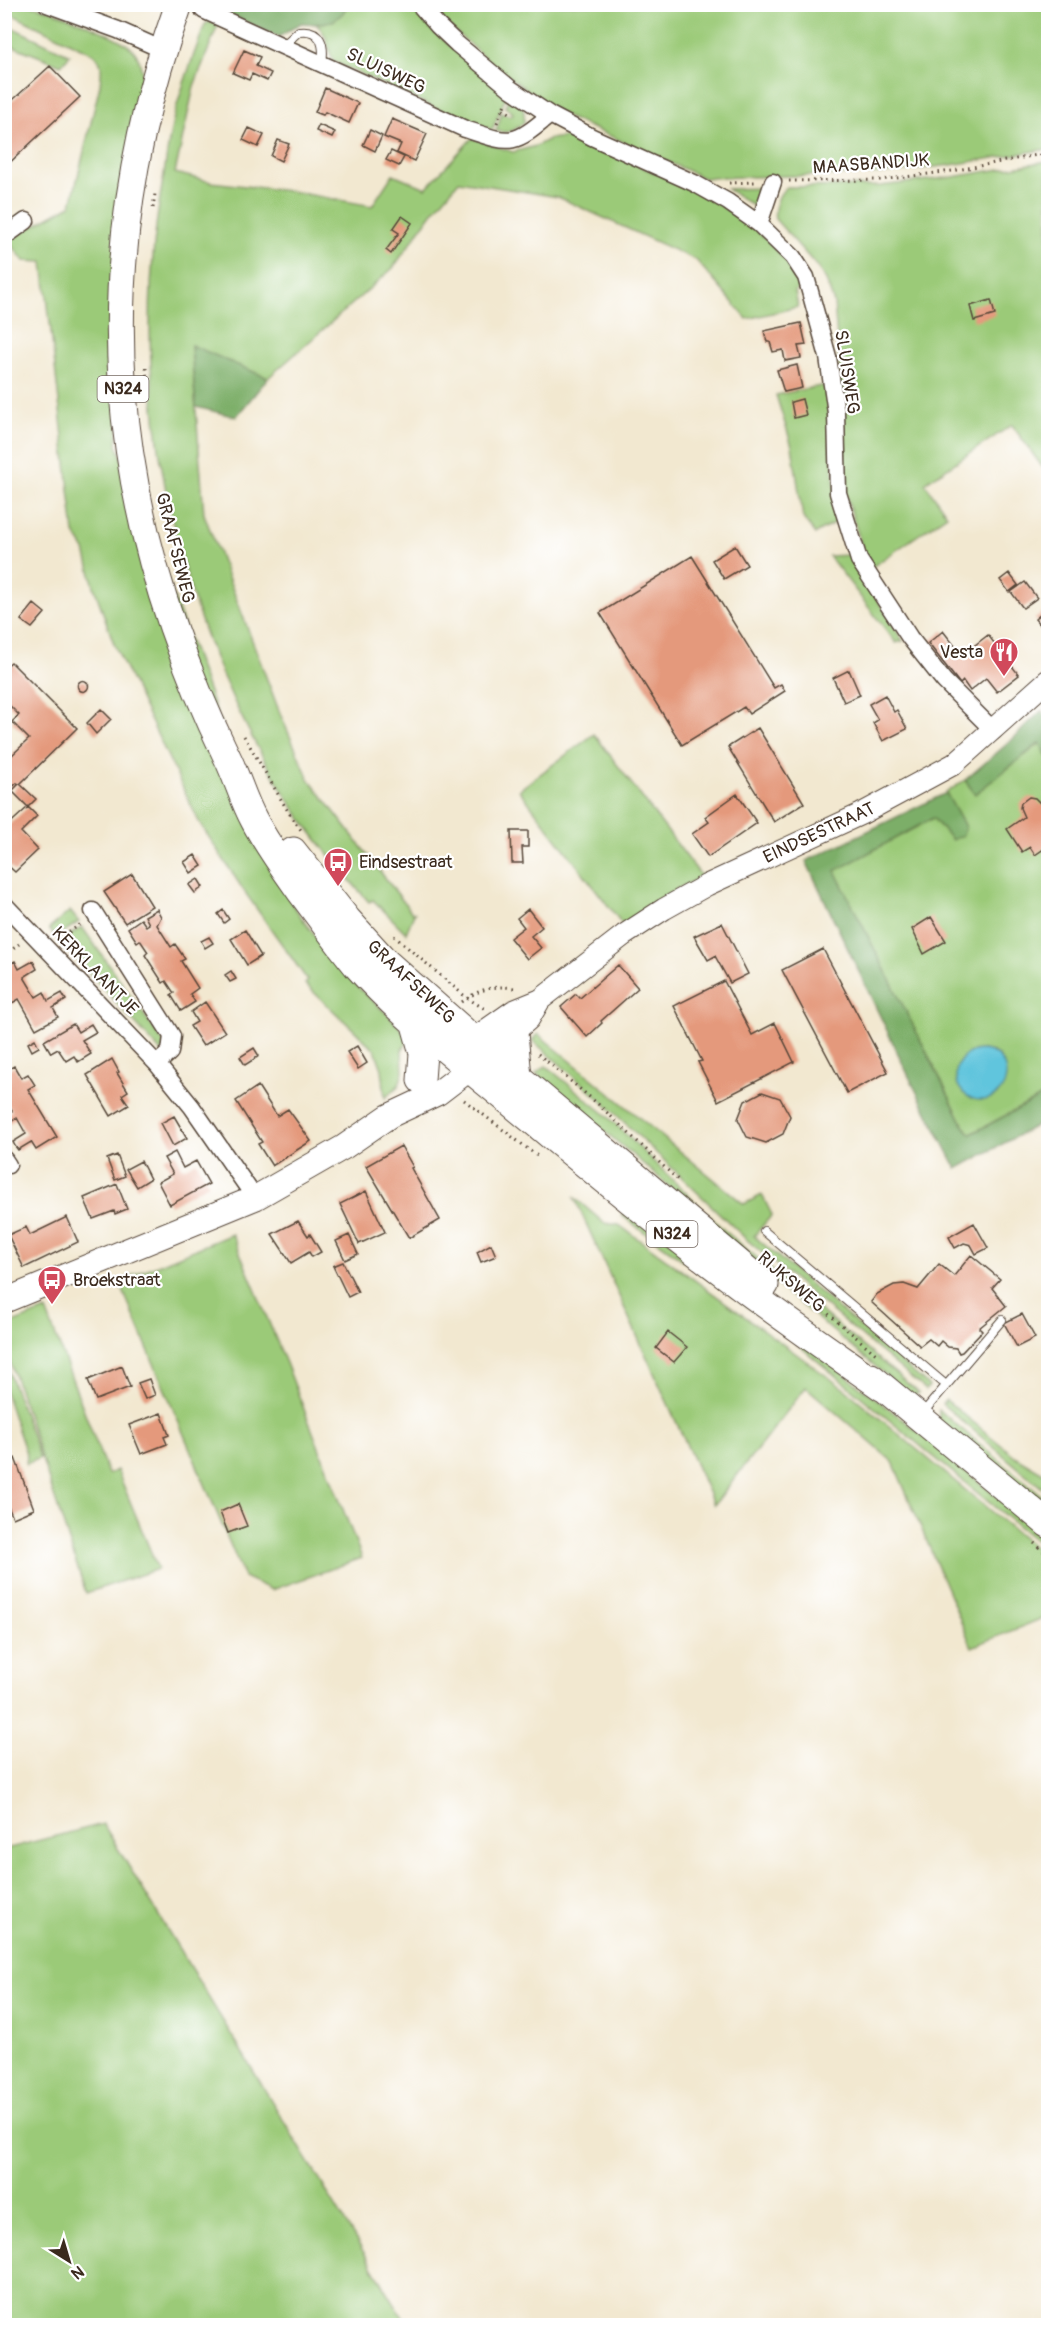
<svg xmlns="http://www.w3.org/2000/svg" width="1053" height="2330" font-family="Pangolin,sans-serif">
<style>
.green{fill:#9bca78;stroke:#6b7a4b;stroke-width:1.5;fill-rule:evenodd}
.forest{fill:#7cae68;stroke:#5c6c43;stroke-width:1.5}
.water{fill:#60c5dd;stroke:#4e787e;stroke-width:1.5}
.building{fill:#e4997c}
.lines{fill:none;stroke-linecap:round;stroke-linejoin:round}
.service-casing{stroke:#564639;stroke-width:10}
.minor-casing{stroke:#564639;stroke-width:19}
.tertiary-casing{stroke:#564639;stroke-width:23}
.secondary-casing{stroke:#564639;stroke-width:26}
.primary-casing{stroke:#564639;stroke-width:29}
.path{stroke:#564639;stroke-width:3;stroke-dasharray:1.5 4.5;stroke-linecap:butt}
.service{stroke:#fff;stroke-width:8}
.minor{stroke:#fff;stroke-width:16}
.tertiary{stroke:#fff;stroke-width:21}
.secondary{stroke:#fff;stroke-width:24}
.primary{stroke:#fff;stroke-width:27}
.labels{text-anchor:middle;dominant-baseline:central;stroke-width:4.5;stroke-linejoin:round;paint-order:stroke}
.shield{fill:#fff;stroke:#766a62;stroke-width:1.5}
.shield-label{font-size:16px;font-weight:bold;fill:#3b2a1e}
.street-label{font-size:18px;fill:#3b2a1e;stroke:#fff}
.poi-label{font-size:18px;fill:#3b2a1e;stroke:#fff;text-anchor:start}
</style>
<rect width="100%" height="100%" fill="#fff"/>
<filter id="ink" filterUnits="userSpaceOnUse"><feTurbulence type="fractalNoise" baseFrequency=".0167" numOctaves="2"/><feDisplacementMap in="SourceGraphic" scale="12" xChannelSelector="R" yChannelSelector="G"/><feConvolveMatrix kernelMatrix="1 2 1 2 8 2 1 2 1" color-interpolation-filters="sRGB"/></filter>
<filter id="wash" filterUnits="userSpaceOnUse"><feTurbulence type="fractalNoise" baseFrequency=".008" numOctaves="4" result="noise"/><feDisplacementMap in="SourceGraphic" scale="24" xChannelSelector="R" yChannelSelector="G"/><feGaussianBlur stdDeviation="1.35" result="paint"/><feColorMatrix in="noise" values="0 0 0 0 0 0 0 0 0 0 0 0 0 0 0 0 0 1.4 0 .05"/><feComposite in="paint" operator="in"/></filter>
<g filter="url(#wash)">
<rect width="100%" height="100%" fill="#f2e8d0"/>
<path class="green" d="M4 5C12 5 20 4 28 5 46 7 124 37 134 51 140 58 141 68 143 77L117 445 281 886C302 920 326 953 354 983 372 1002 394 1017 409 1039L402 1050 403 1072 399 1085 385 1098 382 1069 375 1050 305 984 308 981 244 891 199 822 114 644 94 587 85 550 74 533 43 262 24 261 8 240 71 205 100 85C101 73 104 61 93 54L5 11Z
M348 5H410L433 31 507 94 492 130 449 114 334 62C325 47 331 38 316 24 332 21 339 18 348 5Z
M429 5H1048V149L951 165 880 174 704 178 563 115 502 72 443 21Z
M209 22 218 25 194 86 175 173 211 182 289 191 372 206 393 174 426 188 472 138 513 152 536 146 549 139 567 137 587 143C644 169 709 191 758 232 777 248 791 267 806 287L795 291 798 307 747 319 696 260 558 197 459 181 432 213 393 268 268 378 191 346 204 514 281 716 309 779 413 914 415 912 406 933 373 900 369 902C334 863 301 823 275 778 168 600 126 379 164 174 167 152 170 130 176 109 184 80 195 52 205 24Z
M5 24 70 55 61 65 5 43Z
M510 96C521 104 526 107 524 122 514 131 509 134 496 131L502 113 511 116 513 113 505 107Z
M1048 161V475L1012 425 925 483 947 515 872 567 865 557 845 492 843 413 834 303 825 278 814 263 775 219C773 210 778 193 787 187L881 186 953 177Z
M765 188 758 209 727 189Z
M826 385 838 521 815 534 803 518 792 446 776 395Z
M850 555 903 641 896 643 829 556Z
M594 734 702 877C673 889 649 907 623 925L519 790Z
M1041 743 1048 759V1093L971 1134 964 1126 834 870 933 818 943 830 965 827 946 793 965 780 975 793ZM982 1050 993 1052 1000 1058 983 1099 972 1098 973 1051Z
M70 911 79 922 56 937 49 929Z
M82 927 164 1043 162 1053 60 941Z
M538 1034 744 1204 762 1195 772 1215 754 1236 929 1386 926 1390 747 1240 601 1100 532 1040Z
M546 1066 605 1114 725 1231 919 1393 911 1396 757 1268 661 1179 536 1073Z
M574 1197 604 1223 619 1225 846 1390 1048 1559V1616L972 1647 893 1462 806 1387 714 1505Z
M624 1211 674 1243 906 1422 1048 1539V1551L786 1335 621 1215Z
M232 1234 286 1363 362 1558 272 1590 244 1577 119 1281Z
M46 1310 108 1474 117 1470 158 1569 86 1593 5 1347V1326Z
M4 1359 40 1458 26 1464 27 1456 5 1392Z
M946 1400 1016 1457 1048 1476V1493L942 1404Z
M939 1410 1048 1501V1511L939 1420Z
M103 1824 408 2325H5V1849Z"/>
<path class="forest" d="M218 4 348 5 342 14 333 21 316 24 301 23 279 37 217 9Z
M191 345 268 378 236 417 196 407Z
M1042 710 1048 723V759L1040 743 975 794 965 780 1014 738Z
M946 793 965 827 963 835 952 840 933 818 835 871 964 1126 971 1134 1048 1093V1119L957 1169 913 1085 806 861Z"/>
<path class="water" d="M956 1075a25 25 0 1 1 50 0a25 25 0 1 1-50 0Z"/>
<g id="blocks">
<path class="building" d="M244 50 260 57 256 66 271 73 267 81 252 74 249 80 233 73Z
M50 66 80 97 4 168V108Z
M325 88 358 103 349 123 325 112 323 115 315 112Z
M392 119 427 134 414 161 397 153 401 144 384 137Z
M319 125 335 132 332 138 316 131Z
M249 128 264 135 258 147 243 140Z
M370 130 382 136 375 151 363 145Z
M278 140 289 144 281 161 271 156Z
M391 151 404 157 399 166 386 160Z
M402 216 412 223 391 254 386 250 399 233 393 229Z
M991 300 995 315 974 321 970 306Z
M801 323 806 345 798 346 801 358 785 361 783 350 773 352 770 342H767L764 331Z
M797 365 802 388 784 392 777 370Z
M802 399 806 415 794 418 791 402Z
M735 546 747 565 724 579 712 560Z
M692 556 774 688 781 684 785 691 749 714 744 707 682 745 600 613Z
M1009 573 1018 585 1009 592 1000 580Z
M1025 582 1037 598 1023 608 1011 592Z
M34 604 45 613 32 628 21 620Z
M1048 608V632L1047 633 1035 619Z
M943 631 962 655 988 635 1019 675 997 692 986 678 970 691 963 681 960 684 928 643Z
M11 662 77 728 20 784 36 799 28 807 37 816 21 832 38 850 15 872 4 862 6 844 4 829 28 807 12 791 19 784 17 783 11 788 4 781V753L6 751 11 756 29 739 12 722 19 715 4 700V668Z
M849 670 860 695 844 702 833 678Z
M77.5 686a5.5 5.5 0 1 1 11 0a5.5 5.5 0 1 1-11 0Z
M885 695 894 712 897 710 907 729 883 741 873 723 878 720 869 704Z
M101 709 111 719 96 734 87 723Z
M758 728 804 803 774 822 728 747Z
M737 794 757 823 708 857 692 834 709 822 705 817Z
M1029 797 1035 798 1042 805 1048 801V846L1035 855 1030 847 1022 852 1007 829 1024 817 1020 808 1021 803Z
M511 831H528V847H522L523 863H512Z
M195 855 202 866 191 873 184 862Z
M132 874 152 906 125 923 104 892Z
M198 879 203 887 195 893 189 885Z
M157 909 161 917 157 925 171 947 175 944 185 959 181 961 198 988 190 994 195 1002 181 1011 171 995 174 993 166 981 163 983 145 955 148 952 140 940 137 942 128 928 141 919 146 926 149 924 145 916Z
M528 909 542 927 531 936 541 948 527 959 510 938 524 927 517 918Z
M223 910 229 919 224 923 218 914Z
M931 917 946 941 924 954 912 929Z
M722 923 748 974 730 983 715 956 708 960 694 936Z
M245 930 261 956 247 965 231 939Z
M209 937 213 943 205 948 201 941Z
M823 949 888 1072 847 1093 782 970Z
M15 961 19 969 33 961 37 969 24 977 36 997 44 992 48 1001 62 993 66 1000 53 1008 58 1017 36 1029 19 999 4 1008V998L7 997 4 993V967Z
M618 965 638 988 601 1021 602 1023 587 1037 561 1007 576 994 580 998Z
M231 971 236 979 230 982 225 975Z
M724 981 752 1035 775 1023 794 1062 718 1101 698 1062 702 1061 674 1006Z
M205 1002 225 1032 203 1046 190 1026 197 1022 191 1012Z
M73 1024 78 1032 91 1024 96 1032 82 1040 91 1054 78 1062 74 1056 66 1061 58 1049 51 1053 44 1041Z
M35 1039 39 1047 32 1051 28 1043Z
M357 1046 367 1063 358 1069 347 1052Z
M254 1048 259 1056 245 1065 240 1057Z
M112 1059 119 1072 117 1073 128 1091 122 1095 129 1105 111 1116 87 1075Z
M14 1066 21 1078 28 1074 35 1085 28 1089 57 1137 36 1150 31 1142 18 1150 15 1146 13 1142 26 1134 17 1118 4 1126V1115L12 1111 4 1099V1072Z
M258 1086 277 1116 288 1109 311 1141 272 1166 258 1144 262 1142 236 1101Z
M762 1092 780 1098 790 1116 783 1134 766 1143 747 1137 738 1119 745 1101Z
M174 1116 187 1138 173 1146 161 1123Z
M401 1146 413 1167 411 1168 440 1220 409 1238 366 1166Z
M175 1152 183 1168 196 1161 209 1184 170 1205 158 1182 173 1174 164 1158Z
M117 1155 125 1176 115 1180 107 1159Z
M141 1161 150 1179 137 1187 126 1169Z
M117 1184 127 1209 115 1214 114 1211 93 1219 84 1198Z
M366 1191 385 1232 359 1244 340 1204Z
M67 1217 78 1242 24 1268 8 1235 26 1227 30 1235Z
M298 1221 308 1236 310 1234 321 1252 312 1257 309 1252 291 1263 272 1234Z
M974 1223 988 1248 976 1254 971 1245 964 1243 955 1248 949 1237Z
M349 1235 358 1254 345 1260 336 1241Z
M491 1244 496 1256 481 1262 477 1252Z
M971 1255 1000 1279 992 1288 1006 1306 979 1328 982 1331 962 1352 959 1353 956 1348 948 1347 941 1341 937 1346 929 1339 920 1346 871 1302 877 1294 894 1285 904 1284 918 1289 939 1264 954 1276Z
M343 1262 358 1292 348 1297 333 1266Z
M1022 1314 1035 1338 1017 1347 1004 1323Z
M668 1332 687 1347 674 1362 656 1348Z
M122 1366 130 1387 96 1400 88 1380Z
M149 1379 155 1395 145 1399 138 1383Z
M161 1413 169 1435 164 1437 167 1444 141 1454 129 1425Z
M15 1458 34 1509 13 1518 4 1497V1463Z
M238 1504 247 1526 228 1533 220 1512Z"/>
</g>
</g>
<g filter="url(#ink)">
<use href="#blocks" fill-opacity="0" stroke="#564639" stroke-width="1.5"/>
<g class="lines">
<g class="service-casing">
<path id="service" d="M283 46 299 31C321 28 325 45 322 63
M764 1231 946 1385
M921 1415 1002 1320"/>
</g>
<g class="minor-casing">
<path id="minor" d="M47 4 118 30 163 50
M419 4 438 26 457 44 511 89 550 115 592 137 694 183 728 202 759 224 793 257 806 277 828 357 836 413 838 493 859 560 910 638 944 681 994 731
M203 10 465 129C511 144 512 147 550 115
M759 224 773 182
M4 237 26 221
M4 904 157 1064 192 1107 255 1198
M93 911 172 1036 170 1052 157 1064
M4 1159 8 1165"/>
</g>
<g class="tertiary-casing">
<path id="tertiary" d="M473 1039 513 1011 540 1000 624 935 664 909 707 885 861 814 954 764 1048 680
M490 1053 529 1019 540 1000"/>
</g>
<g class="secondary-casing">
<path id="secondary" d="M4 1301 255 1198 344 1147 389 1116 438 1093 484 1058"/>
</g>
<g class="primary-casing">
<path id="primary" d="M179 4C85 267 106 508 227 757 237 777 243 800 254 820 267 845 284 868 300 891 319 916 337 942 357 966 406 1021 467 1066 523 1113 589 1167 655 1222 723 1273 775 1313 829 1350 883 1388
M293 851 347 919 386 962 473 1039 765 1285
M414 1021 423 1053 421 1080
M514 1033 518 1077
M871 1377 1048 1524"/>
</g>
<path class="path" d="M503 109 510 113
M497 123 505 104
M789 181 880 180 952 171 1048 153
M729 183 756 182
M153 208 155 194
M146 368 148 394
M244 736 289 813 301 830
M394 936 467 998 485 1009
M59 939 81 924
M4 956 19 944
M462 1002C479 989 494 985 514 988
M538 1054 598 1104 680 1182
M464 1100 540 1158
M787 1279 876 1354
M1034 1543 1048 1555"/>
<use href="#service" class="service"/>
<use href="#minor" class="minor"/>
<use href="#tertiary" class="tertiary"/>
<use href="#secondary" class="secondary"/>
<use href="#primary" class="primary"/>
</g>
</g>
<defs>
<g id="restaurant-pin" transform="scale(1.5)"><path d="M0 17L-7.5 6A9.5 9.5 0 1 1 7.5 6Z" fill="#d1495b" stroke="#fff"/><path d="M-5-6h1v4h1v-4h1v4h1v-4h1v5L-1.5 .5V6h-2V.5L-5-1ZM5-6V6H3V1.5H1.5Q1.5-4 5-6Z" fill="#fff"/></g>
<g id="bus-pin" transform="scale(1.5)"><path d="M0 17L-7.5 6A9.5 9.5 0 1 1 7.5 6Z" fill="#d1495b" stroke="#fff"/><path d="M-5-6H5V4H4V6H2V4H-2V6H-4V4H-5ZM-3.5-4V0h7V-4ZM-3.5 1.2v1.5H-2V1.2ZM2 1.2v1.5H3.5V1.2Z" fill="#fff"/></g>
</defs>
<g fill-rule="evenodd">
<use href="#restaurant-pin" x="1004" y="652"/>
<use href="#bus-pin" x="338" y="862"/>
<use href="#bus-pin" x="52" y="1280"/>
</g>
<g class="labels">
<g class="shield">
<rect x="97.5" y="376" width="51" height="26" rx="4.5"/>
<rect x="646.5" y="1221" width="51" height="26" rx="4.5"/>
</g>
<g class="shield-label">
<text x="123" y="389">N324</text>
<text x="672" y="1234">N324</text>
</g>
<g class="street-label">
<text transform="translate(386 71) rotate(25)">SLUISWEG</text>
<text transform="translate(871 164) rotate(-4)">MAASBANDIJK</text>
<text transform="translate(847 372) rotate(81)">SLUISWEG</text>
<text transform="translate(175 548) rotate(76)">GRAAFSEWEG</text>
<text transform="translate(819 833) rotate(-25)">EINDSESTRAAT</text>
<text transform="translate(95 971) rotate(46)">KERKLAANTJE</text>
<text transform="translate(411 982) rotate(43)">GRAAFSEWEG</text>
<text transform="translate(791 1282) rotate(41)">RIJKSWEG</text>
</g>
<g class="poi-label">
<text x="983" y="652" text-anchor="end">Vesta</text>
<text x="359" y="862">Eindsestraat</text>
<text x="73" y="1280">Broekstraat</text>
</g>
</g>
<rect width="1053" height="2330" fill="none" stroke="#fff" stroke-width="24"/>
<g transform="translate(69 2261) rotate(143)" stroke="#ffffff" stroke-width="4.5" paint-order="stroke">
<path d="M0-4.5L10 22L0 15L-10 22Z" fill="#3b2a1e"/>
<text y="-9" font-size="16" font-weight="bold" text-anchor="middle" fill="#3b2a1e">N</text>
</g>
</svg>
